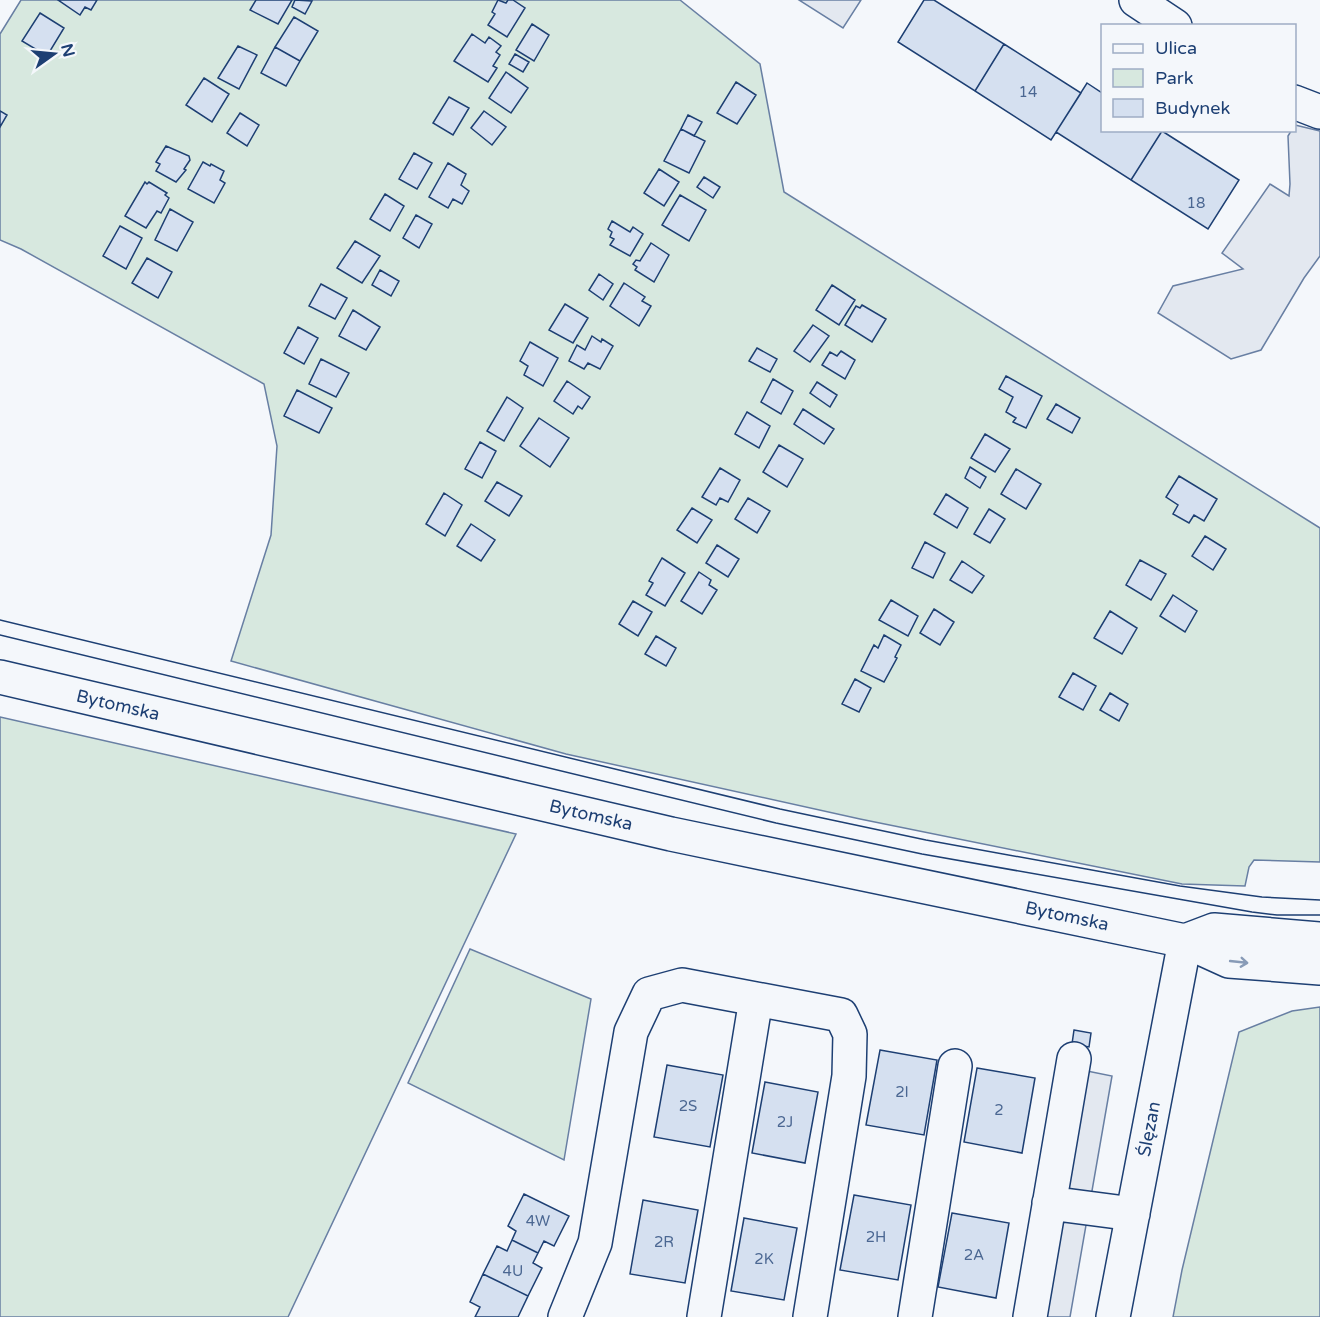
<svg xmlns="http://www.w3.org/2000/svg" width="1320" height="1317" font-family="'Varela Round',sans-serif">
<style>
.green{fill:#d7e8df;stroke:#687fa3;stroke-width:1.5}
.parking{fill:#e3e8f0;stroke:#687fa3;stroke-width:1.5}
.building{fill:#d5e0f0;stroke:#1d3f73;stroke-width:1.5}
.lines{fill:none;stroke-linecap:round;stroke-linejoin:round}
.minor-casing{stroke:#1d3f73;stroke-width:36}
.major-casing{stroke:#1d3f73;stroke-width:36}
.minor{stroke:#f4f7fb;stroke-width:33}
.major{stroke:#f4f7fb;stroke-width:33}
.tram{stroke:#1d3f73;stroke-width:1.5}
.oneway{stroke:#889bb7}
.labels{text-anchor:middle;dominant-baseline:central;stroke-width:4.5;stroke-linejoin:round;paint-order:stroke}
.number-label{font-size:15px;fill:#4b6792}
.street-label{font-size:18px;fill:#1d3f73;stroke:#f4f7fb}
</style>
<rect width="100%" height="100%" fill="#f4f7fb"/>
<path class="green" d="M21 0H680L760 64 784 192 1320 528V862L1254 860 1249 867 1245 886 1182 884 860 819 566 754 231 661 271 535 277 446 264 384 21 249 0 240V34Z
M0 717 516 834 288 1317H0Z
M470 949 591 999 564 1160 408 1083Z
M1320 1007V1317H1173L1182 1270 1239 1032 1292 1011Z"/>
<path class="parking" d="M799 0H861L843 28Z
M1295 125 1320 131V256L1304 278 1261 350 1231 359 1158 313 1173 286 1243 269 1222 253 1270 184 1289 196 1290 184 1288 136 1291 131 1294 130Z
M1087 1071 1112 1076 1070 1317H1045Z"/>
<path class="building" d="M58 0H97L91 10 85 7 80 15Z
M256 0H292L278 24 250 10Z
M295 0 312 1 305 14 292 7Z
M498 0 506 3 508 0H513L525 8 507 37 488 25 495 14 492 12Z
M924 0H934L1004 44 975 91 898 42Z
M40 13 64 28 47 56 22 41Z
M294 17 318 31 300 61 275 47Z
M532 24 549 35 534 61 516 50Z
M472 34 485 43 489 37 501 46 496 52 500 55 493 66 497 68 488 82 454 61Z
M1004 44 1081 93 1051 140 975 91Z
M238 46 257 55 239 89 218 78Z
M275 47 300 61 286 86 261 73Z
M515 54 529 62 523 72 509 64Z
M506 72 528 88 511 113 489 98Z
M204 78 229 94 212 122 186 105Z
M736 82 756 95 737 124 717 113Z
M1087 83 1102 93V130L1162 131 1131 180 1056 132Z
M449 97 469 108 453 135 433 123Z
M0 111 7 115 0 127Z
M484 111 506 127 492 145 471 128Z
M240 113 259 125 247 146 227 133Z
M688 115 702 122 694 136 681 129Z
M681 129 705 141 689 173 664 161Z
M1162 131 1239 180 1208 229 1131 180Z
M166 146 189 156 190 160 184 169 186 170 176 182 156 171 160 164 156 162Z
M414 153 432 163 417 189 399 179Z
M203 162 210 166 211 164 224 171 220 180 225 183 214 203 188 189Z
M448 163 466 174 461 185 469 191 462 204 453 199 448 208 429 197Z
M659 169 679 182 664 206 644 193Z
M704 177 720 187 713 198 697 187Z
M145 182 147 184 149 182 167 193 165 195 169 198 161 213 157 211 146 228 125 216Z
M385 194 404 206 390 231 370 219Z
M680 195 706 210 689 241 662 225Z
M170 209 193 222 177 251 155 240Z
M416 215 432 224 419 248 403 238Z
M612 221 630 232 633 227 643 234 630 256 610 245 614 239 610 237 612 232 608 229Z
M120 226 142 238 126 269 103 256Z
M355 241 380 256 362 283 337 268Z
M651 243 669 255 654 282 635 270 637 267 633 264 636 260 640 261Z
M147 258 172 272 158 298 132 283Z
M380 270 399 281 391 296 372 285Z
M599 274 613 284 603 300 589 290Z
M624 283 645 297 642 301 651 306 639 326 610 306Z
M321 284 347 298 335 319 309 306Z
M832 285 855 300 839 325 816 310Z
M565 304 588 318 573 343 549 330Z
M862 305 886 319 872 342 845 325 856 306 860 308Z
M353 310 380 327 366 350 339 336Z
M813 325 829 336 810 362 794 351Z
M298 327 318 338 304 364 284 353Z
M592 336 601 342 602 339 613 346 600 369 588 363 584 369 569 361 577 345 585 350Z
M530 342 558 358 543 386 524 375 528 366 520 361Z
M757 348 777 359 770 372 749 361Z
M841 351 855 360 845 379 822 365 830 352 837 356Z
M321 359 349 373 336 397 309 384Z
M1006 376 1042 396 1026 428 1013 422 1016 418 1006 412 1013 397 999 389Z
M773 379 793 391 781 414 761 402Z
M567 381 590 397 582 409 578 406 573 414 554 401Z
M817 382 837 395 830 407 810 393Z
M297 390 332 408 319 433 284 416Z
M507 397 523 408 504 441 487 431Z
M1056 404 1080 418 1072 433 1047 419Z
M803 409 834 429 824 444 794 424Z
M747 412 770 426 759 448 735 434Z
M539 418 569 438 550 467 520 446Z
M985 434 1010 449 995 472 971 458Z
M480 442 496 451 482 478 465 469Z
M779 445 803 459 787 487 763 472Z
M970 467 986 477 980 488 965 478Z
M720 468 740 480 728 502 720 498 716 505 702 497Z
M1016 469 1041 484 1026 509 1001 494Z
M1179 476 1217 499 1204 521 1194 515 1189 523 1173 514 1178 505 1166 497Z
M497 482 522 496 509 516 485 501Z
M444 493 462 505 445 536 426 524Z
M946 494 968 508 957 528 934 514Z
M748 498 770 511 757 533 735 519Z
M692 508 712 520 697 543 677 530Z
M989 509 1005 519 990 543 974 534Z
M471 524 495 540 481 561 457 546Z
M1205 536 1226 549 1213 570 1192 556Z
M925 542 945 553 933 578 912 568Z
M717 545 739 559 728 577 706 563Z
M662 558 685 573 665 606 646 595 653 583 649 581Z
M1140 560 1166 574 1151 600 1126 585Z
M962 561 984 576 972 593 950 580Z
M699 572 711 580 709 585 717 590 702 614 681 601Z
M1173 595 1197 611 1185 632 1160 616Z
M891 600 918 616 908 636 879 620Z
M633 601 652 612 638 636 619 624Z
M934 609 954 622 940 645 920 633Z
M1110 611 1137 628 1122 654 1094 638Z
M884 635 901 645 895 657 897 658 884 682 861 671 874 645 878 648Z
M656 636 676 648 666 666 645 654Z
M1073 673 1096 686 1083 710 1059 697Z
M855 679 871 688 859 712 842 704Z
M1110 693 1128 704 1119 721 1100 710Z
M1074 1030 1091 1033 1089 1047 1072 1044Z
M880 1050 937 1060 924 1135 866 1125Z
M667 1065 723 1075 710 1147 654 1137Z
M977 1068 1035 1078 1022 1153 964 1142Z
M765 1082 818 1092 805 1163 752 1153Z
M524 1194 569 1216 554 1246 544 1241 538 1253 512 1240 516 1231 508 1226Z
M854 1195 911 1205 898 1280 840 1270Z
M643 1200 698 1210 685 1283 630 1274Z
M952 1213 1009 1223 996 1298 938 1287Z
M744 1218 797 1228 784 1300 731 1291Z
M512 1240 538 1253 533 1263 542 1268 528 1296 483 1274 497 1246 507 1251Z
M483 1274 528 1296 518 1317H475L480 1307 470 1302Z"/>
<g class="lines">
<g class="minor-casing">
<path id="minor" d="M1136 0 1175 26
M1294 102 1320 112
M1049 1203 1133 1214
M565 1317 595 1243 631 1032 649 994 682 985 841 1015 850 1034 849 1076 810 1317
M704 1317 756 999
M915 1317 955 1066
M1030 1317 1074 1059
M1113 1317 1185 941"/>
</g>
<g class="major-casing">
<path id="major" d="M0 677 671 834 1185 941 1229 961 1320 968
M1185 941 1214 930 1320 939"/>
</g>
<use href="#minor" class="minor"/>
<use href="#major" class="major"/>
<path class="tram" d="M0 620 780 809 926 840 1180 886 1262 897 1320 900
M0 635 776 823 922 854 1252 912 1277 915H1320"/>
</g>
<defs><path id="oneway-shaft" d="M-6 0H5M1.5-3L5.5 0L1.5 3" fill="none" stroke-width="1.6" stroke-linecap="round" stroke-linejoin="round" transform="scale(1.5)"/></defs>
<use class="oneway" href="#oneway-shaft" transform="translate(1239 962) rotate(6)"/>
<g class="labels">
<g class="number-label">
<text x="1028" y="92">14</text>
<text x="1196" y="203">18</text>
<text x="902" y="1092">2I</text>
<text x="688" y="1106">2S</text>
<text x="999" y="1110">2</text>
<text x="785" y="1122">2J</text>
<text x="538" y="1221">4W</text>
<text x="876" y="1237">2H</text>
<text x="664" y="1242">2R</text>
<text x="974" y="1255">2A</text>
<text x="764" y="1259">2K</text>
<text x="513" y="1271">4U</text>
</g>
<g class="street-label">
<text transform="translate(118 705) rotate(13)">Bytomska</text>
<text transform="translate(591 815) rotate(13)">Bytomska</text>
<text transform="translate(1067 916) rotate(12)">Bytomska</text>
<text transform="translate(1149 1129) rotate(-79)">Ślęzan</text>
</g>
</g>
<rect x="1101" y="24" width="195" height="108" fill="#f4f7fb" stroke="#9eadc5" stroke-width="1.5"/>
<rect x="1113" y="44" width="30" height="9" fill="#f4f7fb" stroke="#9eadc5" stroke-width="1.5"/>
<text x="1155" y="54" font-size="18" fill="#1d3f73">Ulica</text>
<rect x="1113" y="69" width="30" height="18" fill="#d7e8df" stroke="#9eadc5" stroke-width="1.5"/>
<text x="1155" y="84" font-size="18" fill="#1d3f73">Park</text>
<rect x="1113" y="99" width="30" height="18" fill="#d5e0f0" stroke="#9eadc5" stroke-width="1.5"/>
<text x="1155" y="114" font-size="18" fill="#1d3f73">Budynek</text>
<g transform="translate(54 54) rotate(75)" stroke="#f4f7fb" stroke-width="4.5" paint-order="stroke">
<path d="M0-4.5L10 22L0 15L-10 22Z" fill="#1d3f73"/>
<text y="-9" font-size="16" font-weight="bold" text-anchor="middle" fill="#1d3f73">N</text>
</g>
</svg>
